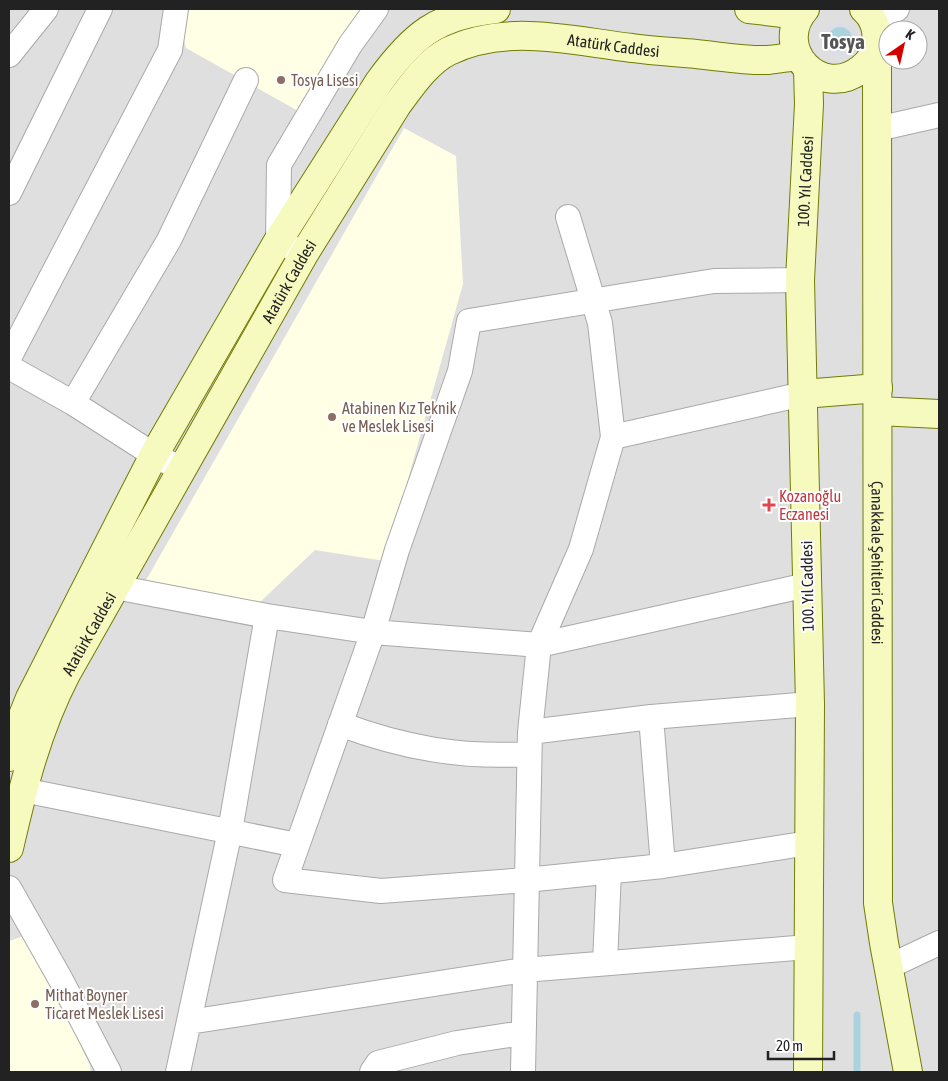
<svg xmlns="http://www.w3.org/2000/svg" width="948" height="1081" font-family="'Asap Condensed',sans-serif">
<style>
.residential{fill:#e0dfdf;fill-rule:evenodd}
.education{fill:#ffffe5}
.plaza{fill:#dddde8}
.water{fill:#aad3df}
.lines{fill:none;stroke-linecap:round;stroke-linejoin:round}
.stream{stroke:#aad3df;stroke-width:7}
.street-casing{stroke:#a9a9a9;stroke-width:26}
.secondary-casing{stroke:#707d05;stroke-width:30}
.street{stroke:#fff;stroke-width:24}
.secondary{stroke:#f7fabf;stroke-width:28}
.education-dot{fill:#8d6e63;stroke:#fff;stroke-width:2}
.health-dot{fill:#e0444e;stroke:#fff;stroke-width:2}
.labels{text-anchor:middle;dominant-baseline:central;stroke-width:4;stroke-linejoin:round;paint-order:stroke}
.street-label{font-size:16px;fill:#222;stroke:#fff}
.education-label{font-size:16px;fill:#785e54;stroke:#fff;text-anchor:start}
.health-label{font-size:16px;fill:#be3a42;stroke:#fff;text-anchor:start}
.district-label{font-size:21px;font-weight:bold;fill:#555;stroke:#fff}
</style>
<rect width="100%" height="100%" fill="#f2efe9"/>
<path class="residential" d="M9 9H939V1072H9ZM888 30H918V60H888Z"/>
<path class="education" d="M190 9H363L300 112 186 48 180 26Z
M404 128 456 156 463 284 385 561 315 550 259 603 145 582Z
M30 934 90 1066 91 1072H9V941Z"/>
<path class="plaza" d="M838 23 848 25 855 33 856 44 854 49 845 56 834 55 829 53 823 43V38L828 28Z"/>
<path class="water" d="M828 39a12 12 0 1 1 24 0a12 12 0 1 1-24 0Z"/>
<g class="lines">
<path class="stream" d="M857 1072V1015"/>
<g class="street-casing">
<path id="street" d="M874 23 897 9
M9 55 46 9
M877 129 939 115
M9 193 100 9
M304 254 278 241 279 165 350 45 376 9
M800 280 714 281 469 321 460 371 397 550 373 632 285 880 381 891 526 880 663 866 809 843
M9 358 170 50 176 9
M9 367 73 403 154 455 183 470
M73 403 169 240 246 80
M613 437 803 394
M115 587 267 616 373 632 539 645 807 585
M651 717 663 866
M340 724C404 748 461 758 529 754
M530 732 651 717 810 704
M23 790 297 845
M9 888 61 980 109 1072
M605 963 609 872
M888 967 939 943
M189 1022 524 970 808 947
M178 1072 230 831 267 616
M372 1072 378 1063 457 1043 523 1033
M523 1072 530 732 539 645 581 549 613 437 600 323 568 217"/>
</g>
<g class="secondary-casing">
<g id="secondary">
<path d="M749 9 800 15"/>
<path d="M805 9C771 48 821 101 861 69 869 63 875 54 876 43 878 31 874 17 864 9"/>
<path id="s1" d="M875 51 877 60 878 903 884 943 908 1072"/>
<path d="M803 394 878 388"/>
<path d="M878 411 939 414"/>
<path d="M9 757 18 728 30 698 154 455 278 241 379 82C413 35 437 15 496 9"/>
<path id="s2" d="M9 848C23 787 37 730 66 674L304 254 397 105C411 86 428 61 449 51 507 23 571 41 632 48 653 51 674 52 696 54 719 56 744 61 768 60 778 59 788 57 798 56"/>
<path id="s3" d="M808 1072 810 704 800 280 809 104 808 70"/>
</g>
</g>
<use href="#street" class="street"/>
<use href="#secondary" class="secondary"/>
</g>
<g class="education-dot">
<circle cx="281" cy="80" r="5"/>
<circle cx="332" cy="417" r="5"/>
<circle cx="35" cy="1004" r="5"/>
</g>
<path class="health-dot" d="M766.5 497.5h5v5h5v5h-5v5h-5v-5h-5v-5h5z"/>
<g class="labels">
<g class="street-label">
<text stroke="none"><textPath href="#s2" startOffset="1085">Atatürk Caddesi</textPath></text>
<text stroke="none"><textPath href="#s3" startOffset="891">100. Yıl Caddesi</textPath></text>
<text stroke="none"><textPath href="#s2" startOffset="635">Atatürk Caddesi</textPath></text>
<text stroke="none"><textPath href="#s1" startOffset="512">Çanakkale Şehitleri Caddesi</textPath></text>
<text transform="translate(807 586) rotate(-91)">100. Yıl Caddesi</text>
<text stroke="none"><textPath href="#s2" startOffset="230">Atatürk Caddesi</textPath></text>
</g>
<g class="education-label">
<text x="291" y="80">Tosya Lisesi</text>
<text x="342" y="408">Atabinen Kız Teknik<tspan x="342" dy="18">ve Meslek Lisesi</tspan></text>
<text x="45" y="995">Mithat Boyner<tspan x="45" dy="18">Ticaret Meslek Lisesi</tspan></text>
</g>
<g class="health-label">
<text x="779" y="496">Kozanoğlu<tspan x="779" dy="18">Eczanesi</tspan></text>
</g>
<g class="district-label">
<text x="843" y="41">Tosya</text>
</g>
</g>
<rect width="948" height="1081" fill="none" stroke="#222222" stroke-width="20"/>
<g transform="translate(903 45) rotate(34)"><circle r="24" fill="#ffffff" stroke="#a7a7a7"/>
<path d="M0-4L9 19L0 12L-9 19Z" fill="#d40000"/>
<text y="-8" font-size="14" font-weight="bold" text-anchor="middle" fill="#222222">K</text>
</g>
<path d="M768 1051v8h66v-8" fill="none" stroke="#222222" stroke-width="2.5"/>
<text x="776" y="1051" font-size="15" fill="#222222" stroke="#ffffff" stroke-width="4" paint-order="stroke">20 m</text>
</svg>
